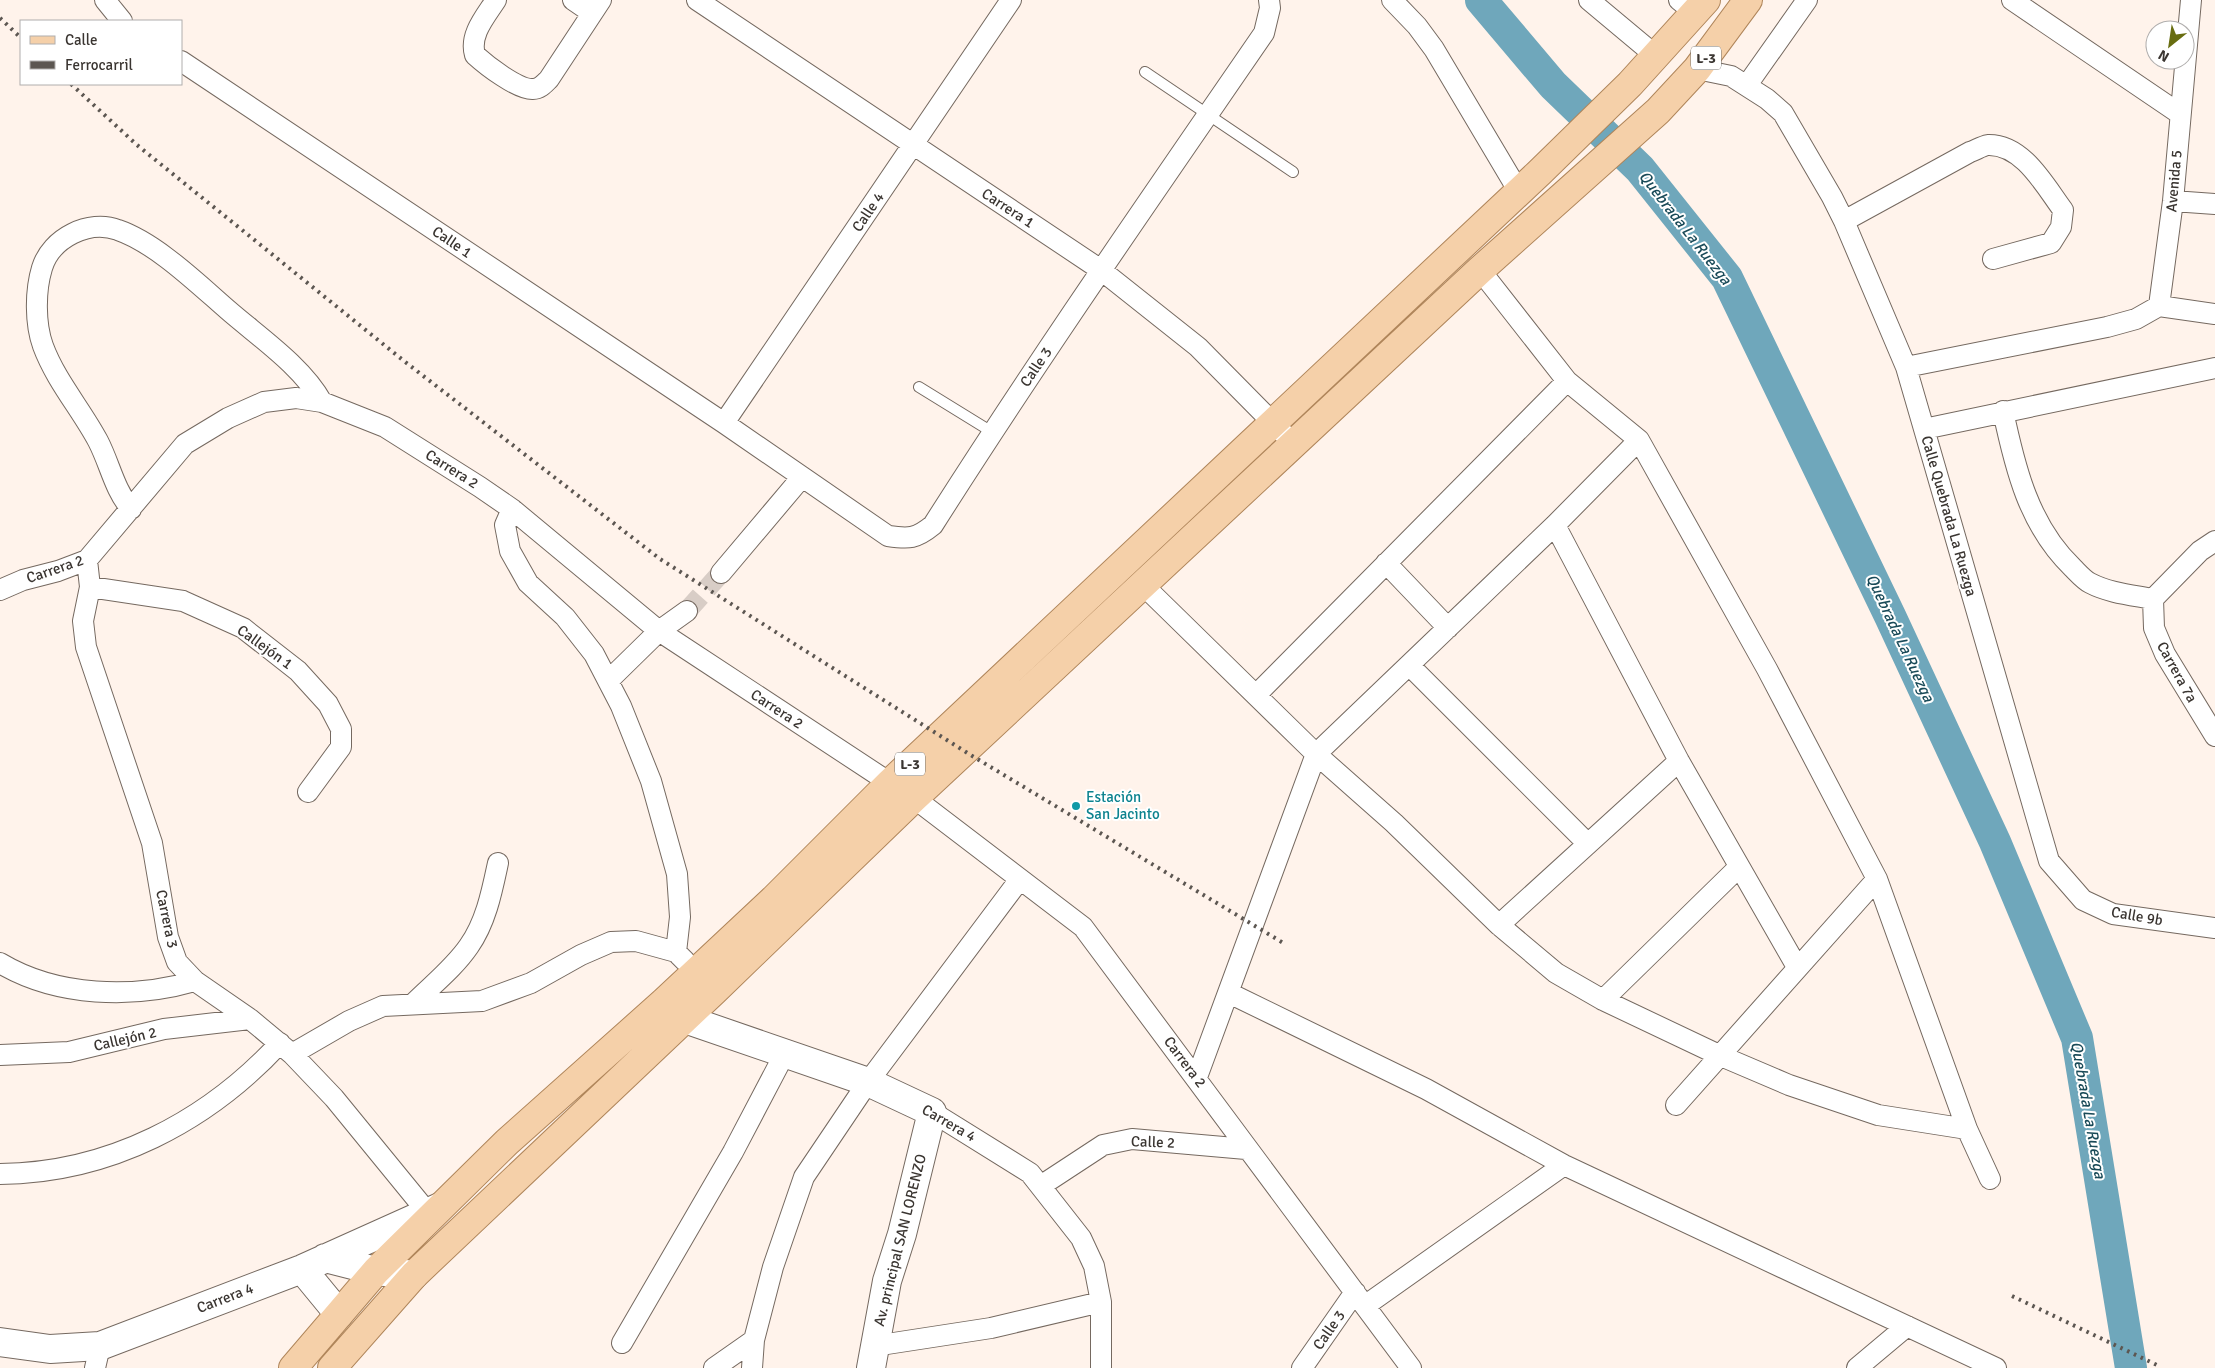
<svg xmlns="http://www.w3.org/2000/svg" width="2215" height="1368" font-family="Signika,sans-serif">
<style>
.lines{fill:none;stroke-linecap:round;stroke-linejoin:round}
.river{stroke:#6fa7bb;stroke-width:32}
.street-tunnel{stroke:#d8cdc6;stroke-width:20;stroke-dasharray:20 10;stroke-linecap:butt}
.lane-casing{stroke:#756960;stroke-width:12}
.street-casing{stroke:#756960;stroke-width:22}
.secondary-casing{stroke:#756960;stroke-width:30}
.primary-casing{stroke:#af855a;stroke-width:30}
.lane{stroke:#fff;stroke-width:10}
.street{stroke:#fff;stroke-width:20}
.secondary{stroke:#fff;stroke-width:28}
.primary{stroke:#f5d0a9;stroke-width:28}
.rail{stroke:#5c5651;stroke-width:4;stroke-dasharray:2.5 5;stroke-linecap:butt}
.culture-dot{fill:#0f9aa8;stroke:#fff;stroke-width:2}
.labels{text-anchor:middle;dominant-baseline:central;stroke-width:4;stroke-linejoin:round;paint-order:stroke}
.shield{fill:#fff;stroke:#75726f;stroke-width:1}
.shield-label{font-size:14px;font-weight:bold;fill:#3a3531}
.street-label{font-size:15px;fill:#3a3531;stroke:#fff}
.culture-label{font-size:15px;fill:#0d838f;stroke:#fff;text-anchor:start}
.water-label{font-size:16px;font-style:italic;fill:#194a58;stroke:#fff}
</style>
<rect width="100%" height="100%" fill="#fff3eb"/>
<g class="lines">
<path class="river" d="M1481 0 1553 85 1640 169 1727 278 1890 616 1995 842 2077 1038 2131 1368"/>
<path class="street-tunnel" d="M687 611 721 573"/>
<g class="lane-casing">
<path id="lane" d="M1145 72 1293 172
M919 387 992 432"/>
</g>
<g class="street-casing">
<path id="street" d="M105 0 122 21
M496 0C485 17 469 35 475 55 486 65 518 90 533 89 540 89 544 84 549 79L601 0
M573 0 592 13
M697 0 1101 270 1198 347 1283 433
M1392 0 1417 26 1434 49 1519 192
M1589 0 1656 56
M1679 0 1695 13
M2012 0 2180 114
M2191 0 2173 201 2159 306 2215 314
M181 61 724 423 888 536C909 539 916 539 933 525 1039 358 1152 196 1264 33L1270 8 1269 0
M1697 69 1731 76 1767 99 1783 113 1832 197 1844 221 1906 367 1924 429
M1747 85 1807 0
M2173 201 2215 204
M1844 221 1970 152C1976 150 1982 146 1988 145 2023 144 2045 186 2063 210L2061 227 2051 243 1993 259
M1906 367 2107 327 2136 319 2159 306
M2215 368 1924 429 2049 861 2083 900 2113 914 2215 928
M2003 411C2015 468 2029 526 2073 568 2078 573 2084 580 2090 583 2109 593 2132 595 2153 599
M724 423 1011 0
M131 509C114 489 110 464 98 441 81 409 56 381 43 346 35 324 35 291 42 268 51 238 89 219 118 230 156 243 198 284 228 310 259 337 302 366 322 402
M512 509 505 525 510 551 528 583 565 617 594 654 621 706 651 781 677 874 680 917 676 952
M1555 525 1679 761 1797 967
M2215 541 2200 551 2153 599 2154 628 2165 654 2215 736
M87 560 90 587 83 621 86 647 152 843 168 937 177 962 195 981 250 1019 292 1054 334 1098 428 1213
M1386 563 1448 628
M721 573 802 477
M1142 584 1316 754 1394 823 1499 925 1556 973 1603 1000 1721 1056 1789 1085 1878 1115 1967 1129 1877 879 1767 669 1639 440 1567 381 1480 270
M90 587 183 601 243 628 298 671 328 704 341 729V747L308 792
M0 590 23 580 58 571 87 560 185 444 228 418 264 402 296 398 322 402 385 427 480 487 512 509 659 631 890 783
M1410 666 1588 844
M609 680 659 631 687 611
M1257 694 1567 381
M914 798 1083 927 1411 1368
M1499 925 1679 761
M0 963C57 997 133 999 195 981
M1229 993 1426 1089 1564 1165 1996 1368
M1603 1000 1739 867
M413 1004C432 985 454 968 469 946 486 922 492 891 498 863
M292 1054 349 1021 383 1006 482 1001 531 983 581 955 611 942 636 941 676 952 685 961
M0 1055 69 1052 164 1029 250 1019
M1197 1077 1316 754 1555 525 1639 440
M1676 1105 1877 879
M932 1112 1030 1173 1081 1238 1094 1266 1101 1302V1368
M1967 1129 1990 1179
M0 1174C109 1173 207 1122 280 1043
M1042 1185 1103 1145 1132 1139 1246 1149
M1366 1305 1564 1165
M622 1343 733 1152 785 1053
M874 1346 991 1328 1101 1302
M95 1368 100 1346
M714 1368 754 1340
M752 1368 754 1340 773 1267 804 1177 868 1082 1020 879
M1302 1368 1355 1292
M1857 1368 1907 1326"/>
</g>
<g class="secondary-casing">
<path id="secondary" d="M665 1007 685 1019 868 1082 932 1112 902 1234 887 1281 871 1368
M325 1258 376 1271 414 1275
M302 1269 339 1314
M0 1342 50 1349 100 1346 302 1269 440 1207"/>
</g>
<g class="primary-casing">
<path id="primary" d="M293 1368 376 1271 507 1142 664 1002 774 899 890 783 1540 172 1630 84 1706 0
M332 1368 414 1275 714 991 914 798 1480 270 1658 111 1697 69 1748 0"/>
</g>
<use href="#lane" class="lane"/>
<use href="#street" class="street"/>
<use href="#secondary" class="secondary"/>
<use href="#primary" class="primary"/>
<path class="rail" d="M0 18 21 38
M71 84 137 145 404 361 660 559 969 754 1285 944
M2012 1296 2159 1366"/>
</g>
<circle class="culture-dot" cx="1076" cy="806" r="5"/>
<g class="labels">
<g class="shield">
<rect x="1691" y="46.5" width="30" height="23" rx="4"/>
<rect x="895" y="752.5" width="30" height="23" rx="4"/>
</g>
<g class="shield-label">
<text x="1706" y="58">L-3</text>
<text x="910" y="764">L-3</text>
</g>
<g class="street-label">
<text transform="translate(2174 181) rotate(-85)">Avenida 5</text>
<text transform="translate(1008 208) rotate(33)">Carrera 1</text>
<text transform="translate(868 212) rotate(-56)">Calle 4</text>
<text transform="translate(452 242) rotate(34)">Calle 1</text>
<text transform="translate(1036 367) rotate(-56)">Calle 3</text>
<text transform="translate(452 469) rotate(32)">Carrera 2</text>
<text transform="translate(1949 516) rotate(74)">Calle Quebrada La Ruezga</text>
<text transform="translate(55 569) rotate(-19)">Carrera 2</text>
<text transform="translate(265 647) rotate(36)">Callejón 1</text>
<text transform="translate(2177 672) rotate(61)">Carrera 7a</text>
<text transform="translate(777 709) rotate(33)">Carrera 2</text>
<text transform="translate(2137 916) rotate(10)">Calle 9b</text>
<text transform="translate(167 919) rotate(78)">Carrera 3</text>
<text transform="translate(125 1039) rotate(-13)">Callejón 2</text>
<text transform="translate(1185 1062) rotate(53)">Carrera 2</text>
<text transform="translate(949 1123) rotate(30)">Carrera 4</text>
<text transform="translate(1153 1142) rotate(2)">Calle 2</text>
<text transform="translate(900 1240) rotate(-76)">Av. principal SAN LORENZO</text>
<text transform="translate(225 1298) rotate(-21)">Carrera 4</text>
<text transform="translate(1329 1330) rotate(-55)">Calle 3</text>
</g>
<g class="culture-label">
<text x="1086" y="797">Estación<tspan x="1086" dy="17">San Jacinto</tspan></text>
</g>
<g class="water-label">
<text transform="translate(1685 228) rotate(52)">Quebrada La Ruezga</text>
<text transform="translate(1900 638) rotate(65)">Quebrada La Ruezga</text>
<text transform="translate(2088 1110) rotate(80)">Quebrada La Ruezga</text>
</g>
</g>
<rect x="20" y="20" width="162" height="65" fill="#ffffff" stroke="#b0aead"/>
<rect x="30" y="36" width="25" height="8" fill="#f5d0a9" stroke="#b0aead"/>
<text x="65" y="45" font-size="15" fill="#3a3531">Calle</text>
<rect x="30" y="61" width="25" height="8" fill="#5c5651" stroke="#b0aead"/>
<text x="65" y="70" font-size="15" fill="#3a3531">Ferrocarril</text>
<g transform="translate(2170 45) rotate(210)"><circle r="24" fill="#ffffff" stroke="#b0aead"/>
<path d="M0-4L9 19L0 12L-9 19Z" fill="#686d10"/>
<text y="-8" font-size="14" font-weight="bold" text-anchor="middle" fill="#3a3531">N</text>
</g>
</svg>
